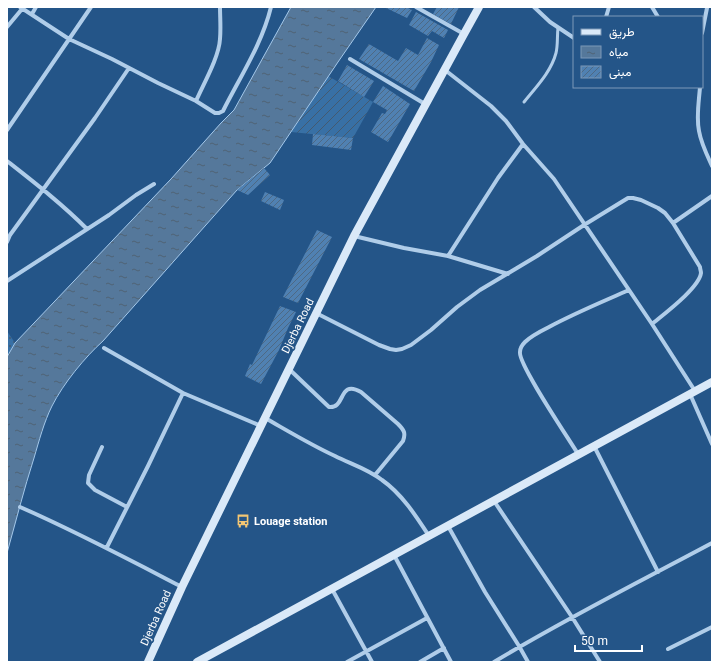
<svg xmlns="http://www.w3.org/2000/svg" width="719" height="669" font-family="Roboto,Vazirmatn,sans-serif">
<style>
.grass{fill:url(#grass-dots)}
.garden{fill:url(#garden-furrows)}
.water{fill:url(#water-ripples);stroke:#a4c8ea}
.building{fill:url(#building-hatch)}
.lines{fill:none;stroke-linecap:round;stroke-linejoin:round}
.service{stroke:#b0cde9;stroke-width:3}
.minor{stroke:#b0cde9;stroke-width:4}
.secondary{stroke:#dae9f8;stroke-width:8}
.labels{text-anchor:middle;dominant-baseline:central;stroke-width:3.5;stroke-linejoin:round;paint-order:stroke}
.street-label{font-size:11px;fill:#fff;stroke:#245588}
.poi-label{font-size:11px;font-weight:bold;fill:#fff;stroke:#245588;text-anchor:start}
</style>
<defs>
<pattern id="grass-dots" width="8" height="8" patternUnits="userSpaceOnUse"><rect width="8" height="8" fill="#3870a5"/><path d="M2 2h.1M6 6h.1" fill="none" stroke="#445a70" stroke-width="1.8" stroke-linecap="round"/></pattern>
<pattern id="garden-furrows" width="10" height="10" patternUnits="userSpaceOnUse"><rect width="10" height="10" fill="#3870a5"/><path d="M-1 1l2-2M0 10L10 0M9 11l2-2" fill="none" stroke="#445a70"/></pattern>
<pattern id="water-ripples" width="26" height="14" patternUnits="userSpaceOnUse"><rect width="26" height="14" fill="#55789b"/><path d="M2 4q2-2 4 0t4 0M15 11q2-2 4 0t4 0" fill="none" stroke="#506274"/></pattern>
<pattern id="building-hatch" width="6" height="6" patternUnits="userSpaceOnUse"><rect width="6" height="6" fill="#5081b2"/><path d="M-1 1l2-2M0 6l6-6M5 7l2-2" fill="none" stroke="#4e6984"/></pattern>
</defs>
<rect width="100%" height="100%" fill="#245588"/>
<path class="grass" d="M7 331 15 343 7 357Z"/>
<path class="garden" d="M328 76 373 102 353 138 291 132Z"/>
<path class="water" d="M291 7H376L338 62 270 163 237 190 103 341C85 357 63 384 52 406 44 422 39 441 34 458 24 489 16 521 7 553V357L15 343 171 179 221 123 234 110Z"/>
<path class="building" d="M384 7H406L412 10 407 18Z
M437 7H459L451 24 433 14Z
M416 12 448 30 444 38 432 31 428 36 409 25Z
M427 38 439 45 431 62 414 91 359 59 369 44 398 61 406 48 418 55Z
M347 65 374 81 364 97 338 81Z
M383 86 410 104 388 142 371 132 382 113 385 114 387 110 373 102Z
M313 134 353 138 351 150 312 145Z
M264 168 270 175 248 195 237 190Z
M265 192 284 200 280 210 261 201Z
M317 230 332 237 298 303 283 297Z
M280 306 296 312 288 328 279 350 261 384 245 376 250 364 252 365Z"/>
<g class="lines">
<path class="service" d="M524 102C536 87 551 72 556 53 558 45 557 36 558 28"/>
<path class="minor" d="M20 7 69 39 112 59 158 83 196 101 215 113H219L223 111C240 77 262 44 271 7
M416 7 464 34
M534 7 550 22 574 38
M652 7 658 17
M32 14 36 7
M606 17 609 7
M7 27 22 9
M702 33 707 8V7
M350 59 425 104
M445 70 491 106 506 121 523 144 554 179 652 324 695 391
M700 87C699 101 696 117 699 131 701 143 707 155 712 166
M196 101C204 83 219 57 220 39 221 28 220 17 220 7
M7 130 91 7
M7 161C35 183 62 204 87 229
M673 223 712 196
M354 236 404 248 448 256 508 274
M7 242 10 235 95 118 129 68
M448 256 498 178 523 144
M7 281 109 215 136 195 154 184
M316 313 379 345 390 349 396 350 402 349 411 345 431 330 457 307 480 290 537 256 584 225 628 198H633L641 200 658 208 665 213 673 223 700 267C700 269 701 271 701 273 699 288 664 314 652 324
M104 348 183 393 261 426
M289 369 329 407C346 409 338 379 361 392L398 424C404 430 406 433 403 441L375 475
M690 394 712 444
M265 418C288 431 311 445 335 456 351 464 368 469 382 480 402 494 416 516 429 536
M594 446 658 572
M102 447 89 475 88 483 95 490 127 507
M578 454C569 439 518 364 520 352 520 348 523 344 525 342 531 336 541 331 549 327 575 313 602 302 629 290
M494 501 572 617 600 662
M20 507C75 531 128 559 182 587
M448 526 485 592 519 646 528 662
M107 547 148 466 183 393
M394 555 451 662
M332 589 372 662
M668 649 712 627
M347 662 427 618
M420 662 444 648
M494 662C565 619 639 582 712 543"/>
<path class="secondary" d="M148 662 182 587 354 236 464 34 479 7
M197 662 712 382"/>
</g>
<defs>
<g id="bus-bare" transform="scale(1.08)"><path d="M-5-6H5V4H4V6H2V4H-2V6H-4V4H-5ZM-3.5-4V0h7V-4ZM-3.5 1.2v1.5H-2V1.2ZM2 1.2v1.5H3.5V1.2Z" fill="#f4c773" stroke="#245588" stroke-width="2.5" paint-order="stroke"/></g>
</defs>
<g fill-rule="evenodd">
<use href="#bus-bare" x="243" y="521"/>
</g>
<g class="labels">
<g class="street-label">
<text transform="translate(298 326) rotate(-64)">Djerba Road</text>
<text transform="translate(156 618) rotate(-66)">Djerba Road</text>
</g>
<g class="poi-label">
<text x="254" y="521">Louage station</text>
</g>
</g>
<rect width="719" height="669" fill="none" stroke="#ffffff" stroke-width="16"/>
<rect x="573" y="16" width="130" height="72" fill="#245588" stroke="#7c99b8"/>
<rect x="581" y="29" width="20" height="6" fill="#dae9f8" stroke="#7c99b8"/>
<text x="609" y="36" font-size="12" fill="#ffffff">طريق</text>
<rect x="581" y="46" width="20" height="12" fill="url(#water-ripples)" stroke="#7c99b8"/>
<text x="609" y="56" font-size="12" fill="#ffffff">مياه</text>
<rect x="581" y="66" width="20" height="12" fill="url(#building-hatch)" stroke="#7c99b8"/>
<text x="609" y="76" font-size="12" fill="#ffffff">مبنى</text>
<path d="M575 645v6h67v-6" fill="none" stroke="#ffffff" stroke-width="2"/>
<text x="581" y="645" font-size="12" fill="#ffffff" stroke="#245588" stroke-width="3" paint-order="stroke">50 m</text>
</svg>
